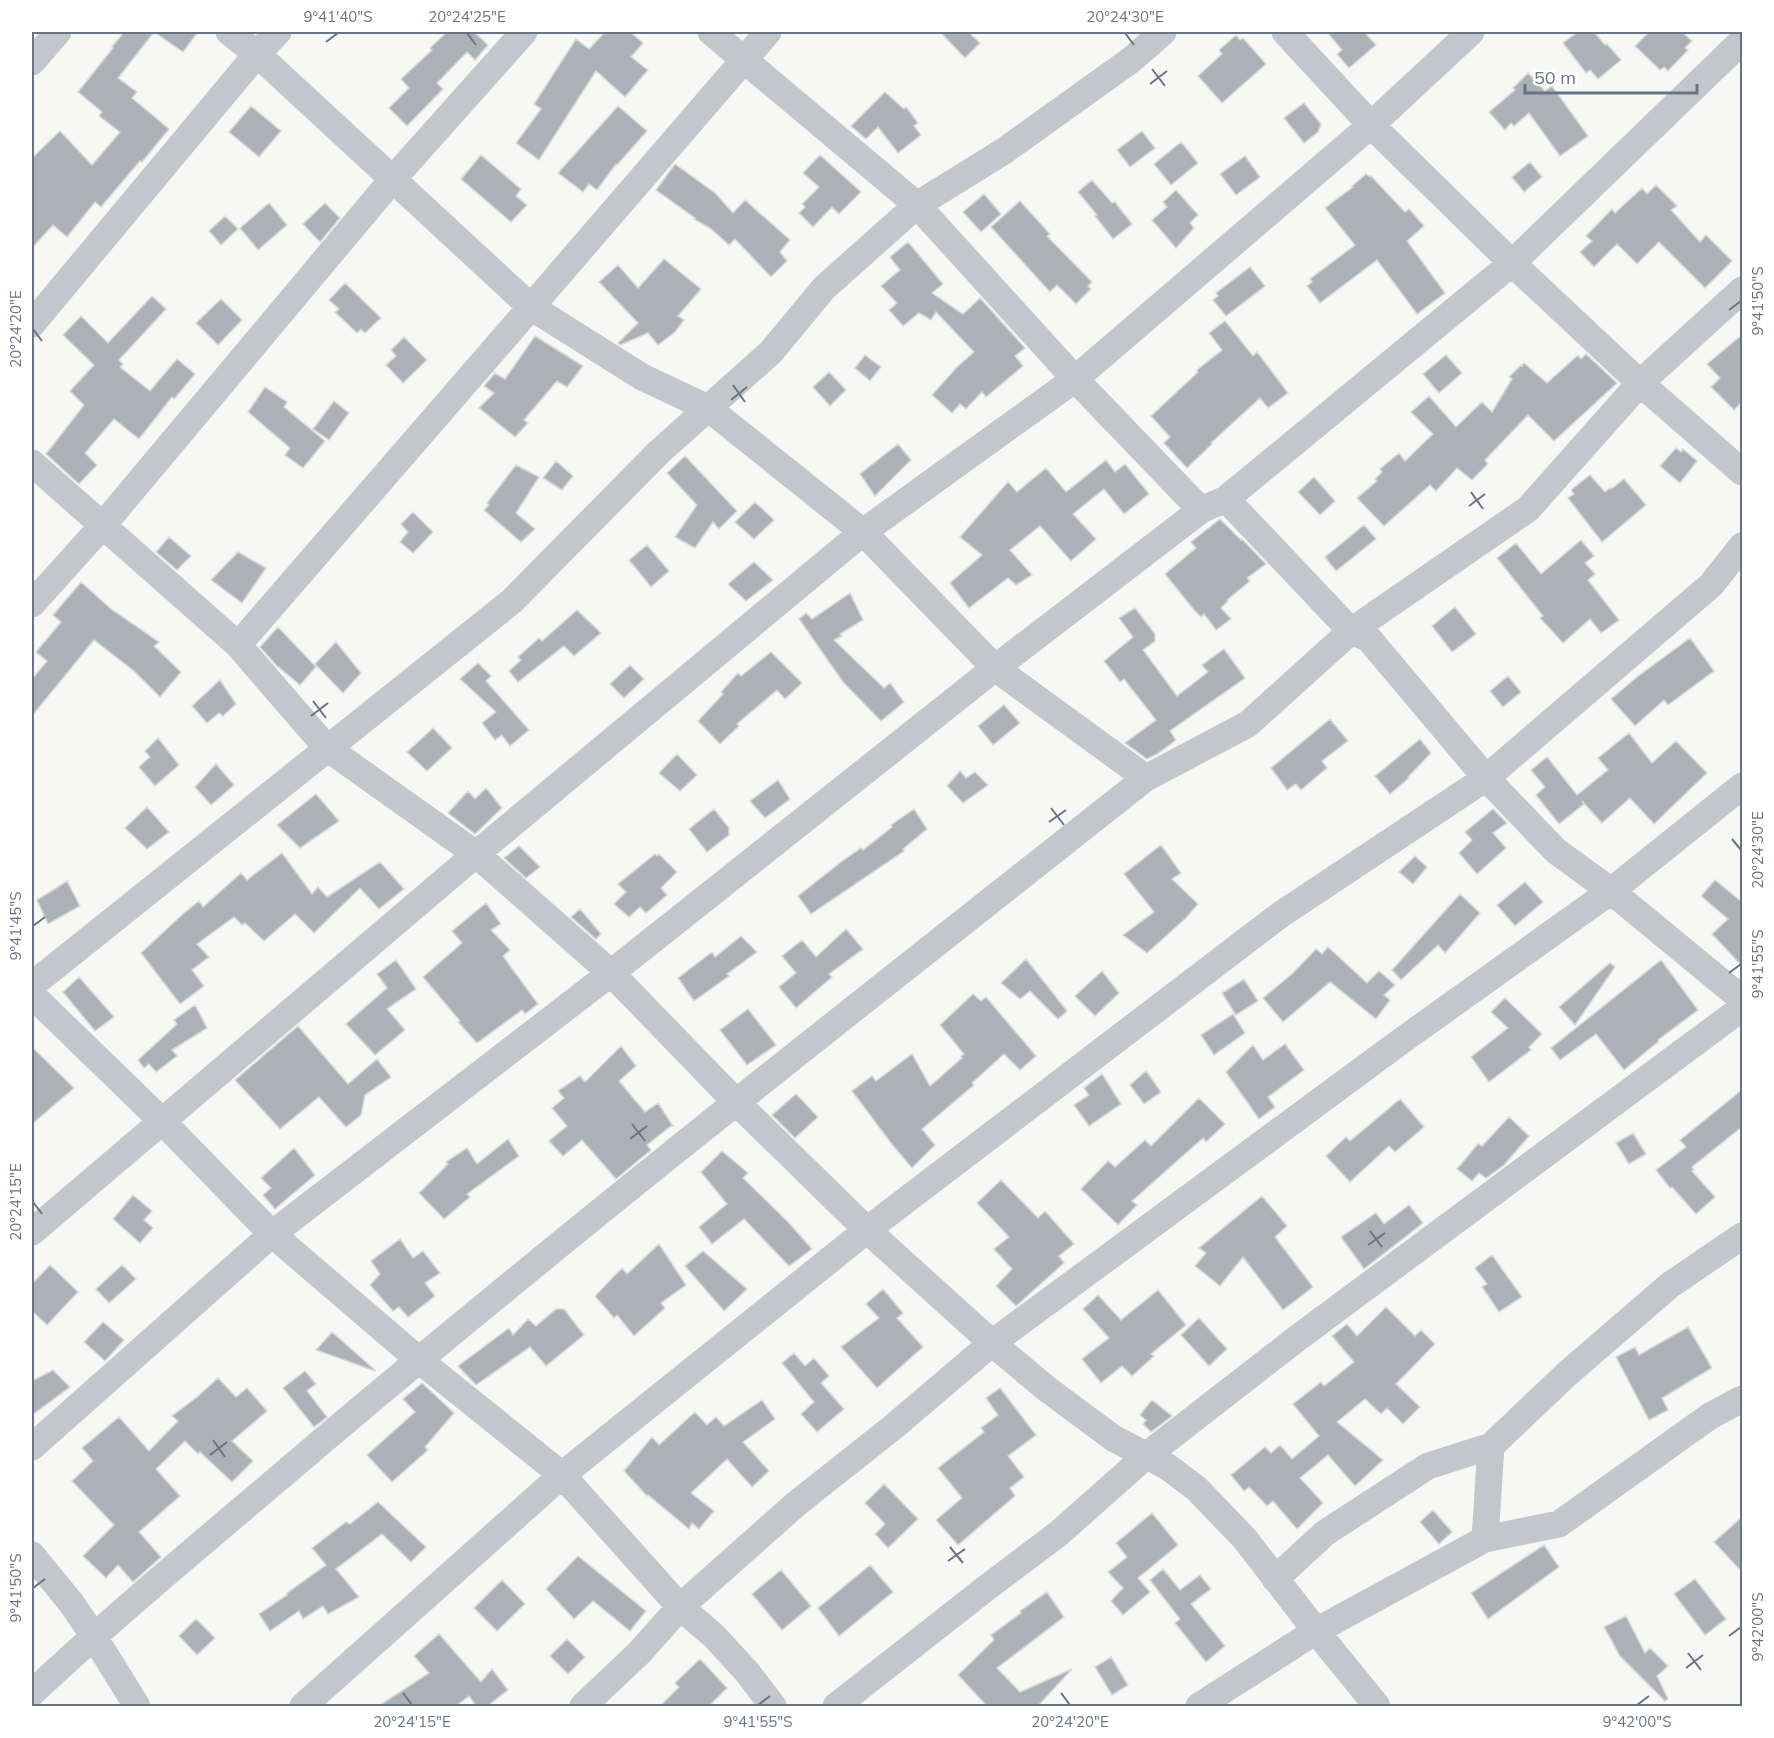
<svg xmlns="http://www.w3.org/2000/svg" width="1774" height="1738" font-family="Mulish,sans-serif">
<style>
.building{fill:#acb1b8;stroke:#d9d9d7;stroke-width:1.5}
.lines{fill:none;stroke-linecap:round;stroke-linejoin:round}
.minor{stroke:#c3c6ca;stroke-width:27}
.ticks{fill:none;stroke:#687384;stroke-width:2}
.neatline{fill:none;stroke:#687384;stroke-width:2}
.ticks-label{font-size:15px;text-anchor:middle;fill:#687384}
</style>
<rect width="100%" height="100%" fill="#f7f8f5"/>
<path class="building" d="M124 32H198L183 52 154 32 118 78 137 92 132 98 169 129 142 162 140 161 101 207 95 202 67 237 53 225 32 248V158L60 131 92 165 120 132 99 116 102 112 78 92 113 48 112 47Z
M447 32H474L488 45 475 60 467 52 437 83 443 89 407 126 389 108 409 88 401 79 432 50 430 48Z
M605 32H630L643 43 631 57 648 70 625 97 596 71 539 160 516 143 541 109 534 104 576 39 589 49Z
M940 32H968L980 43 965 58Z
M1327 32H1364L1376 45 1349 68 1337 54 1342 50Z
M1578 32H1594L1605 45 1607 44 1621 60 1598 79 1590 70 1586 73 1563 43Z
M1649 32H1682L1692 41 1685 48 1688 50 1668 71 1664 67 1660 70 1635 46Z
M1236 35 1240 40 1243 38 1266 64 1222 103 1198 76 1222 54 1219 50Z
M1528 73 1545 91 1552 86 1588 136 1560 156 1529 113 1514 126 1511 123 1505 130 1489 112 1515 90 1513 88Z
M885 92 904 109 906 107 918 123 914 126 921 135 898 153 878 127 866 139 851 126Z
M1304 103 1321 124 1318 132 1304 143 1284 118Z
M251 106 281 131 259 157 229 132Z
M618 106 647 131 617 165 616 164 597 190 589 184 583 192 558 173Z
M1142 131 1155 148 1130 167 1117 150Z
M1181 142 1198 163 1171 185 1154 164Z
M481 155 521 189 516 196 527 205 511 222 461 179Z
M820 155 861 192 839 214 832 207 813 227 799 213 805 207 802 204 819 187 803 173Z
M1245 156 1260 177 1236 195 1220 174Z
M1530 162 1542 177 1524 192 1512 177Z
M675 164 715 193 733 213 745 200 790 240 780 252 787 261 771 277 735 239 729 245 710 228 694 219 695 218 656 190Z
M1366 174 1370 177 1371 176 1405 212 1409 209 1424 226 1407 241 1445 293 1417 314 1377 260 1320 303 1307 286 1312 282 1310 279 1355 245 1325 208 1353 187 1352 186Z
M1092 180 1112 203 1115 202 1132 224 1113 239 1095 216 1097 215 1078 192Z
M1656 185 1677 206 1671 210 1700 242 1706 235 1732 261 1705 288 1659 242 1637 264 1617 244 1594 267 1580 252 1592 241 1586 236 1612 209 1615 213 1642 188 1647 194Z
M1176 190 1198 215 1190 223 1194 228 1176 248 1152 220 1167 207 1163 202Z
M984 194 1001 214 981 232 963 212Z
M1020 201 1050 234 1047 236 1092 282 1088 286 1091 289 1076 304 1057 285 1050 292 991 227Z
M269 203 287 225 258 250 240 228Z
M325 203 340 218 320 242 303 224Z
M225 216 238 229 221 245 209 231Z
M908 242 943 284 932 293 963 314 980 298 1025 348 1015 356 1023 366 986 397 982 392 966 409 960 404 952 413 932 395 957 367 974 352 936 312 931 320 919 313 903 326 889 310 897 303 881 286 900 270 890 257Z
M664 259 701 289 678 316 684 320 675 332 658 345 648 333 620 345 618 343 638 323 599 282 618 265 638 288Z
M1250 267 1265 286 1226 316 1213 300 1218 296 1216 293Z
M345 283 381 318 365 333 361 329 357 333 335 312 339 309 329 300Z
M152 296 166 309 119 360 123 364 120 367 150 391 177 359 195 374 174 399 172 397 139 439 114 419 85 453 97 465 79 484 46 454 84 405 70 391 94 365 63 335 81 316 108 343Z
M221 299 242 320 218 345 196 323Z
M1225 321 1253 356 1257 352 1288 393 1268 408 1260 398 1211 443 1212 444 1187 468 1164 443 1170 437 1151 416 1198 372 1197 370 1222 350 1209 333Z
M1743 334V401L1734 410 1711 387 1720 378 1707 364Z
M535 336 583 366 567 387 557 381 524 420 528 423 515 437 479 408 494 393 484 386 495 373 505 379Z
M404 337 427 360 403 383 386 365 396 356 391 350Z
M1586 354 1617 383 1554 441 1528 415 1485 460 1488 464 1472 480 1457 468 1436 491 1430 485 1384 526 1357 498 1377 481 1375 479 1382 472 1380 469 1399 453 1405 461 1433 434 1411 412 1429 396 1456 427 1482 402 1492 412 1512 379 1509 377 1521 365 1522 366 1524 363 1547 383 1578 355 1581 359Z
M865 355 881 367 870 381 855 368Z
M1446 355 1462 373 1439 393 1423 374Z
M829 372 846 390 830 406 813 387Z
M265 387 287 402 284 407 325 441 303 468 285 455 290 448 248 412Z
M334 401 349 413 329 440 313 429Z
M898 444 911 460 875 496 860 474Z
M1676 448 1681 452 1683 449 1697 461 1680 483 1660 466Z
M685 456 737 511 719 529 713 522 695 548 675 537 697 505 667 473Z
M1106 460 1115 472 1125 464 1149 494 1124 514 1104 489 1073 514 1096 539 1071 561 1040 526 1010 550 1032 575 1016 585 1008 578 969 608 950 583 982 555 960 537 1008 482 1017 492 1046 468 1066 492Z
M556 461 573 476 562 490 543 478Z
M516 465 539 477 516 513 535 529 521 542 484 510 489 505 487 503Z
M1590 475 1605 492 1610 488 1611 489 1624 479 1646 505 1602 542 1568 498 1574 494 1571 490Z
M1314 477 1335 501 1320 515 1298 492Z
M755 502 774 520 754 539 735 522Z
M413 512 433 532 413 553 400 542 408 532 401 524Z
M1220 519 1241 540 1242 539 1266 564 1247 578 1250 581 1227 600 1228 601 1221 608 1231 619 1216 630 1204 614 1201 617 1194 610 1165 574 1196 548 1191 542Z
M1364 525 1376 539 1336 571 1325 557Z
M169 537 191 556 177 570 156 552Z
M1581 540 1594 556 1585 563 1595 574 1588 580 1619 620 1601 633 1590 619 1563 643 1540 618 1543 616 1497 558 1516 543 1541 574Z
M647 545 669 571 651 587 629 560Z
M238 552 266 568 242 603 211 580Z
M754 562 773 580 746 601 728 584Z
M81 582 111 609 159 642 154 646 181 672 160 697 134 671 94 640 32 716V679L47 661 36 652 61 622 53 615Z
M850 593 863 620 840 634 842 636 834 640 884 688 890 683 904 702 881 721 843 682 799 619 806 613 812 619Z
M1455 607 1476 634 1452 652 1432 626Z
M1135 608 1155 634V641L1143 650 1177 696 1208 672 1202 665 1224 649 1245 678 1170 731 1176 740 1157 754 1147 759 1125 743 1156 720 1124 679 1120 682 1104 661 1133 637 1119 618Z
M577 610 601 633 574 656 564 646 518 682 509 671 521 660 518 657 539 638 542 641Z
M278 627 316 667 300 685 276 665 260 647Z
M1690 638 1714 671 1668 705 1664 700 1635 726 1611 699 1637 677Z
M336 642 361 673 343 693 315 664Z
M771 652 802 683 785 699 777 690 737 724 739 726 720 744 698 721 723 694 721 692 738 673 741 676Z
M478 663 491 676 486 681 529 730 510 746 502 735 495 740 482 723 496 712 460 679Z
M630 665 644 679 624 698 610 684Z
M1508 676 1521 692 1503 707 1490 691Z
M220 680 236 704 223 716 219 713 207 723 192 706Z
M1004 705 1020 723 993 745 978 726Z
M1330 719 1348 741 1322 761 1327 768 1321 773 1301 790 1296 784 1287 790 1271 768Z
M433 728 452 748 427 771 407 752Z
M1629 733 1652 763 1676 741 1707 773 1654 824 1630 798 1602 823 1582 801 1584 804 1559 824 1536 795 1545 787 1531 770 1547 757 1577 795 1608 770 1598 758Z
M158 738 179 765 155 786 139 767 150 757 145 751Z
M1420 739 1431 753 1408 777 1409 778 1390 794 1375 776Z
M677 754 697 775 680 791 659 773Z
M216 764 234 785 211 805 195 787Z
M960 771 966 778 975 772 988 785 963 803 947 786Z
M778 780 790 799 765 818 750 801Z
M486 788 502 808 475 834 448 813 468 791 475 799Z
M316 794 339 821 300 848 277 825Z
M147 807 169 832 147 849 125 828Z
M714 809 729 828V835L707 852 689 829Z
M914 809 927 829 903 849 904 851 811 914 798 896 841 862 861 848 863 850 892 827 891 825Z
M1493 809 1507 823 1493 833 1506 848 1477 874 1459 853 1472 840 1465 832Z
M1161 845 1181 873 1172 879 1198 904 1186 918 1147 953 1123 935 1154 912 1124 874Z
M519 846 540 867 526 878 504 858Z
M282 853 312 894 318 887 327 897 380 862 404 889 379 909 360 888 314 933 295 914 264 941 245 923 242 925 234 917 197 944 209 957 192 970 204 986 180 1004 141 953 183 914 199 901 203 907 241 873 247 880Z
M655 854 657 856 659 854 677 872 661 888 667 895 646 913 640 907 629 917 614 904 626 892 618 884Z
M1415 856 1427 867 1413 884 1399 872Z
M1715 880 1743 903V967L1712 934 1728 919 1701 896Z
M67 881 80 906 48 924 37 900Z
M1525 882 1543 902 1515 926 1497 905Z
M1460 894 1480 913 1445 953 1438 945 1401 980 1392 970Z
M486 903 501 924 491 930 510 950 503 956 538 1004 525 1014 522 1010 477 1043 458 1022 460 1021 423 977 462 943 452 931Z
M580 909 601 934 596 939 571 917Z
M846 929 863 949 829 974 832 977 796 1008 779 987 796 973 782 956 802 940 816 957Z
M741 936 757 952 727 974 729 976 694 1001 678 978 712 952 715 957Z
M1328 947 1367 983 1379 971 1395 985 1384 995 1390 1000 1376 1019 1330 982 1283 1022 1263 998 1293 973 1316 949 1322 954Z
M1026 959 1067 1011 1058 1019 1030 991 1020 999 1001 983Z
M396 960 416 989 387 1009 405 1030 375 1055 346 1024 387 988 377 974Z
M1661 960 1698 1010 1658 1040 1659 1041 1624 1070 1596 1034 1560 1060 1551 1048Z
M1610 963 1615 967 1575 1025 1559 1007Z
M1102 971 1119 993 1095 1016 1075 996Z
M79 977 114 1017 95 1031 63 992Z
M1244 979 1258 1001 1236 1015 1222 993Z
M973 994 981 1001 986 997 1036 1056 1020 1070 1004 1054 972 1083 974 1085 922 1129 935 1145 912 1168 891 1143 852 1091 872 1076 876 1081 912 1054 930 1086 962 1058 961 1056 964 1054 940 1025Z
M1505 998 1542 1034 1529 1047 1531 1050 1489 1082 1471 1057 1508 1028 1491 1012Z
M195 1005 207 1028 172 1050 177 1056 156 1072 149 1064 144 1068 138 1060 177 1024 174 1020Z
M748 1009 776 1045 747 1065 720 1030Z
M1233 1014 1245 1033 1214 1055 1201 1035Z
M298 1026 348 1084 377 1059 391 1077 365 1095 361 1115 346 1127 319 1097 280 1129 235 1080Z
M1285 1044 1304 1070 1268 1097 1275 1107 1259 1119 1226 1072 1253 1045 1263 1060Z
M621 1046 636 1066 619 1081 645 1112 658 1103 673 1126H671L647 1145 651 1150 616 1179 582 1140 563 1156 549 1141 567 1126 552 1108 564 1098 558 1091 580 1076 585 1082Z
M32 1047 74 1088 32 1124Z
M1146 1071 1161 1092 1144 1104 1130 1085Z
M1102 1074 1121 1104 1089 1126 1074 1105 1089 1095 1084 1088Z
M1743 1089V1126L1692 1167 1694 1170 1692 1171 1715 1197 1696 1214 1672 1187 1670 1188 1656 1170 1686 1147 1680 1140Z
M796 1094 818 1117 795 1138 772 1115Z
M1199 1098 1225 1124 1206 1142 1203 1138 1132 1201 1137 1205 1118 1225 1081 1189 1108 1161 1115 1167 1145 1140 1151 1146Z
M1400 1099 1424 1127 1395 1152 1389 1146 1350 1182 1326 1156 1346 1137 1350 1141Z
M1509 1117 1529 1136 1504 1165 1486 1178 1479 1173 1472 1181 1457 1169 1478 1144 1482 1146Z
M1633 1133 1646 1154 1629 1164 1616 1143Z
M508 1139 519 1156 467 1194 470 1197 444 1219 419 1193 448 1164 446 1162 467 1148 477 1164Z
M294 1148 315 1175 275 1209 263 1195 271 1188 261 1178Z
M722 1151 748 1173 743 1178 789 1223 812 1249 789 1266 744 1219 712 1244 699 1227 727 1204 701 1172Z
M1001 1180 1038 1218 1045 1211 1074 1244 1059 1256 1064 1263 1016 1306 996 1286 1012 1269 994 1249 1009 1237 977 1203Z
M133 1195 152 1211 144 1220 153 1228 140 1243 113 1219Z
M1262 1196 1287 1226 1275 1237 1313 1287 1283 1310 1243 1257 1220 1286 1195 1266 1206 1253 1199 1248Z
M1409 1205 1423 1223 1364 1269 1341 1237 1376 1213 1384 1224Z
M400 1239 413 1258 423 1251 440 1273 425 1283 435 1296 408 1317 399 1307 393 1311 370 1285 380 1274 371 1261Z
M659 1244 686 1285 661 1303 665 1308 634 1336 617 1315 614 1318 595 1296 622 1268 627 1274Z
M703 1251 747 1289 724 1311 685 1266Z
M1492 1255 1522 1297 1499 1312 1482 1287 1487 1284 1475 1268Z
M50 1265 78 1292 47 1325 32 1311V1284Z
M122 1265 136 1279 109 1303 96 1289Z
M883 1289 903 1313 897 1318 923 1347 877 1388 841 1347 879 1318 866 1304Z
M1158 1290 1186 1325 1151 1354 1154 1356 1132 1376 1122 1366 1101 1383 1082 1359 1109 1338 1083 1309 1098 1295 1121 1320Z
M1386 1307 1415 1336 1421 1330 1435 1344 1396 1384 1420 1407 1403 1424 1387 1408 1381 1414 1365 1399 1337 1422 1383 1460 1355 1486 1328 1455 1300 1478 1323 1503 1297 1529 1273 1501 1267 1506 1249 1487 1244 1491 1231 1475 1265 1447 1271 1453 1280 1445 1292 1459 1319 1436 1293 1404 1321 1382 1324 1386 1354 1362 1332 1336 1347 1324 1357 1336Z
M556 1309H564L584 1335 546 1366 530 1347 476 1385 458 1366 509 1328 513 1335 528 1319 536 1326Z
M1199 1318 1227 1349 1209 1366 1181 1335Z
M103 1322 124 1340 105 1361 84 1342Z
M1688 1327 1712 1368 1662 1398 1668 1410 1649 1420 1616 1357 1635 1347 1639 1355Z
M332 1332 375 1370V1371L316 1350Z
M794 1353 805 1366 814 1358 829 1376 821 1383 844 1409 817 1432 801 1414 814 1402 782 1363Z
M53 1370 70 1387 32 1415V1381Z
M305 1371 316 1384 307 1391 327 1417 314 1427 283 1388Z
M218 1378 236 1397 247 1388 267 1411 232 1441 253 1461 232 1482 200 1452 198 1454 185 1441 156 1469 180 1496 139 1532 161 1557 133 1582 118 1565 106 1578 83 1556 114 1525 72 1481 93 1461 82 1448 119 1417 149 1451 178 1421 172 1416 197 1397Z
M422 1383 454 1413 425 1447 428 1450 392 1482 367 1455 415 1412 403 1399Z
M1000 1388 1036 1435 1008 1456 1024 1477 1010 1488 1015 1496 958 1545 936 1520 962 1498 938 1468 984 1432 981 1428 998 1415 986 1398Z
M762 1400 775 1419 743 1442 769 1471 752 1487 727 1459 691 1493 714 1511 699 1529 692 1523 689 1529 648 1495 647 1496 624 1471 652 1437 659 1445 695 1412 707 1425 716 1417 724 1426Z
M1152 1400 1172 1416 1151 1432 1143 1424 1146 1420 1140 1415Z
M884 1484 918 1519 888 1548 875 1534 885 1524 865 1503Z
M378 1502 426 1547 411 1562 382 1534 336 1569 359 1597 328 1614 323 1606 303 1619 299 1611 270 1631 259 1614 287 1595V1593L326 1565 312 1548 346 1522 350 1524Z
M1433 1510 1452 1532 1439 1544 1420 1522Z
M1152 1513 1178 1545 1138 1578 1150 1592 1123 1615 1111 1601 1123 1588 1108 1572 1127 1557 1116 1543Z
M1743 1516V1573L1714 1542Z
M1544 1545 1559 1567 1488 1619 1471 1593Z
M578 1556 646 1611 630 1631 593 1601 574 1619 546 1589Z
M870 1565 893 1592 839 1636 818 1608Z
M1163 1569 1180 1590 1200 1575 1211 1589 1191 1604 1225 1646 1206 1662 1175 1623 1180 1619 1150 1580Z
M781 1570 811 1606 782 1630 752 1594Z
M1695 1579 1726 1619 1705 1635 1674 1594Z
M502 1580 525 1604 497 1631 474 1608Z
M1047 1592 1064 1617 997 1668 1020 1692 1072 1669 1037 1707H988L958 1675 994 1640 991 1635 1021 1613 1020 1611Z
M1626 1616 1645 1653 1650 1648 1668 1666 1657 1676 1668 1699 1665 1701 1620 1656 1604 1627Z
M196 1619 215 1638 197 1655 179 1636Z
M439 1634 481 1682 492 1669 508 1690 486 1707H477L469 1696 456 1706 377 1707 429 1673 414 1656Z
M567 1639 585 1657 568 1674 550 1656Z
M1111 1657 1128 1685 1112 1695 1095 1667Z
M700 1659 727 1688 708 1707H659L679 1687 675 1683Z"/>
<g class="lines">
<path class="minor" d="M711 32 917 205 1075 379 1201 510
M1285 32 1371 125 1512 263 1640 383 1742 472
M32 62 58 32
M32 324 257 54 278 32
M32 463 238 645 327 748 476 854 611 973 736 1102 867 1230 992 1343 1047 1389 1113 1438 1168 1467 1197 1489 1245 1539 1316 1631 1377 1706
M1226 499 1351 631 1369 639 1486 778 1556 851 1611 891 1742 999
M32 604 103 525 392 180 524 32
M238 645 531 307 768 32
M1146 778 1248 724 1351 631 1528 509 1640 383 1742 290
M32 985 512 601 659 452 771 352 824 288 917 205 1004 151 1131 60 1163 32
M32 995 162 1121 272 1234 419 1360 562 1475 680 1607 714 1636 747 1672 773 1706
M32 1232 476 854 863 532 1075 379 1371 125 1471 32
M32 1447 272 1234 611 973 995 668 1201 510 1226 499 1512 263 1742 41
M1485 1539 1491 1446 1568 1373 1670 1285 1742 1236
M32 1555 72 1604 93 1635 137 1706
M1275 1579 1325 1533 1428 1466 1491 1446
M32 1693C127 1604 228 1522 327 1437 595 1211 871 995 1146 778L995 668 863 532 708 408 642 377 531 307 257 54 229 32
M303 1706 562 1475 867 1230 1280 915 1486 778 1711 585 1742 546
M583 1706 639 1653 680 1607 796 1504 892 1428 992 1343 1404 1039 1611 891 1742 786
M836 1706 985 1589 1058 1534 1147 1455 1299 1337 1742 1008
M1199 1706 1316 1631 1485 1539 1559 1524 1710 1416 1742 1399"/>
</g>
<path class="ticks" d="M467 33 476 45M1125 33 1134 45M326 42 338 33M1152 69 1165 86M1150 84 1167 71M1729 310 1741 301M33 329 42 341M733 385 745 402M731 400 747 387M1471 492 1483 509M1469 506 1485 494M313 701 326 718M311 716 328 703M1051 808 1064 825M1049 822 1066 810M1732 839 1741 850M33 926 45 917M1729 973 1741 964M632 1124 645 1141M630 1139 647 1126M33 1202 42 1214M1370 1231 1382 1247M1368 1245 1385 1233M213 1440 225 1457M210 1455 227 1442M950 1547 963 1563M948 1561 965 1549M33 1588 45 1579M1729 1636 1741 1627M1688 1653 1701 1670M1686 1668 1703 1655M403 1693 412 1705M1061 1693 1070 1705M758 1705 770 1696M1637 1705 1649 1696"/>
<rect width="1774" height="1738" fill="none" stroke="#ffffff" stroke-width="66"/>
<path d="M1525 84v9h172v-9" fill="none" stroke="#687384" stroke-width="3"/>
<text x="1534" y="84" font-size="18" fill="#687384" stroke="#ffffff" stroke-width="4.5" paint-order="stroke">50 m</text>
<rect x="33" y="33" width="1708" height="1672" class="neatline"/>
<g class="ticks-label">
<text x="338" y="22">9°41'40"S</text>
<text x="467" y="22">20°24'25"E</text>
<text x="1125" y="22">20°24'30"E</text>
<text transform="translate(1758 301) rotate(-90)" y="5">9°41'50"S</text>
<text transform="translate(16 329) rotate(-90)" y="5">20°24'20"E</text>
<text transform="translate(1758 850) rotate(-90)" y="5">20°24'30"E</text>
<text transform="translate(16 926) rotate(-90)" y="5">9°41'45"S</text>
<text transform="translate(1758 964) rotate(-90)" y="5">9°41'55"S</text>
<text transform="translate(16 1202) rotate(-90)" y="5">20°24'15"E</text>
<text transform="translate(16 1588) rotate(-90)" y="5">9°41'50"S</text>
<text transform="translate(1758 1627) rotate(-90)" y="5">9°42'00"S</text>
<text x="412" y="1727">20°24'15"E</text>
<text x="758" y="1727">9°41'55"S</text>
<text x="1070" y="1727">20°24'20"E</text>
<text x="1637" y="1727">9°42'00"S</text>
</g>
</svg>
